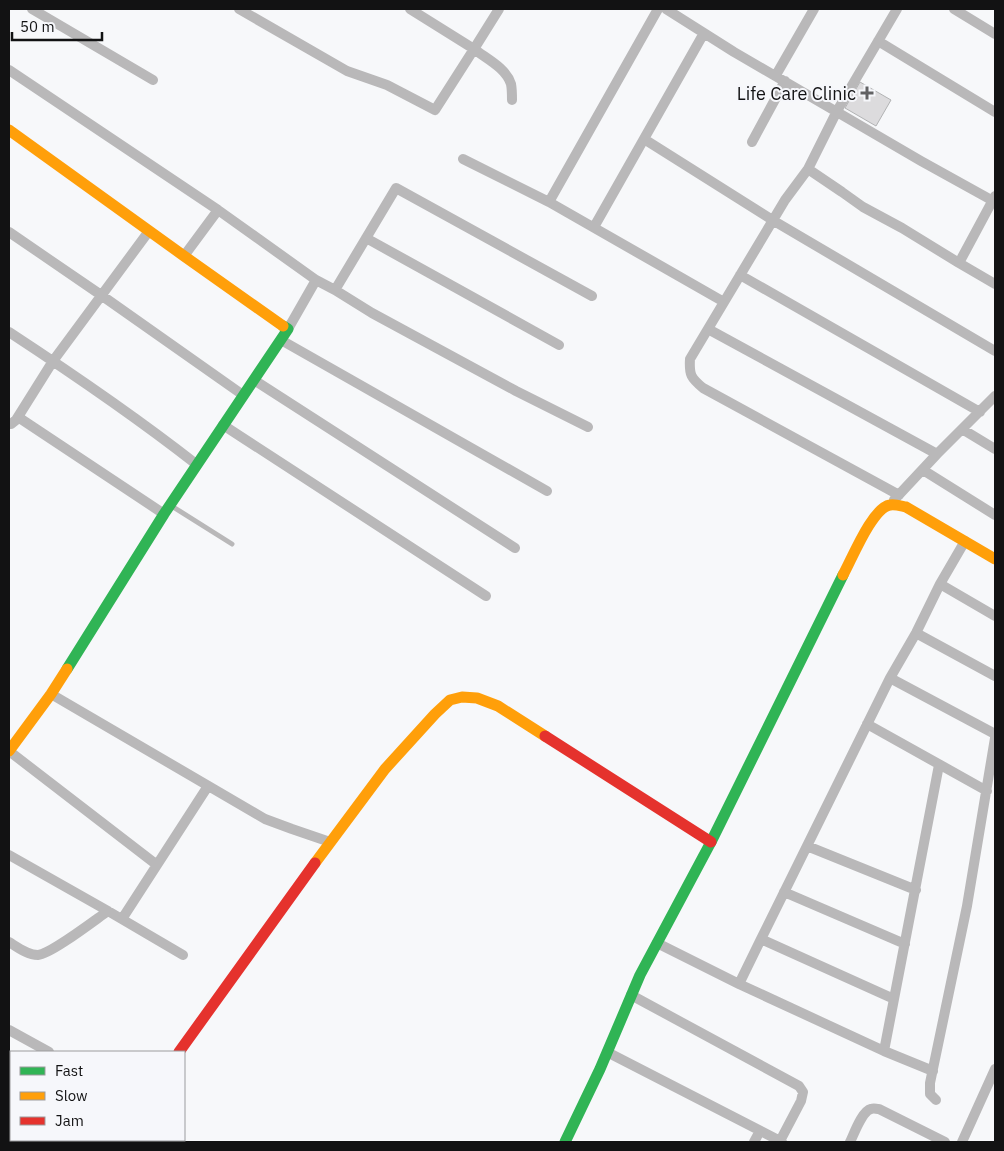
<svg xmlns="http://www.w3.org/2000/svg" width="1004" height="1151" font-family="'IBM Plex Sans',sans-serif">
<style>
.building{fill:#dcdbdd;stroke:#b2b3b4}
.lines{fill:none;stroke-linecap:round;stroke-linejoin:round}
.lane{stroke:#b9b8b9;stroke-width:5}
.street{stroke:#b9b8b9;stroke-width:10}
.fast{stroke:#30b455;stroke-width:11}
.slow{stroke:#ff9f0a;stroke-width:11}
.jam{stroke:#e5322d;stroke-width:11}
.poi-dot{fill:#626264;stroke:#f6f7fb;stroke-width:2}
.labels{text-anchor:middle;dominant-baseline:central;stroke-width:4;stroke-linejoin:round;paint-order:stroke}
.poi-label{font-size:18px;fill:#121213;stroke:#f6f7fb;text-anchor:end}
</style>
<rect width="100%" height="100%" fill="#f7f8fa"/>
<path class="building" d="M860 82 891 100 876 126 845 108Z"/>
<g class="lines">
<path class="lane" d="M170 505 232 544"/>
<path class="street" d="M32 9 153 80
M239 9 347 71 387 85 435 110 474 49 410 9
M499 9 474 49C487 59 506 68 511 84 512 89 512 94 512 100
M666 9 734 52 921 161 995 202
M897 9 837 111 808 169 785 200 690 359C689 375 691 378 703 388L899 495
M954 9 995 34
M878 41 995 112
M9 70 218 210 316 280 335 290 372 313 516 391 588 427
M776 75 814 9
M644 139 774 221 995 351
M752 142 785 81
M463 159 549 202 724 302
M808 169 842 192 863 207 902 228 959 263 995 196
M549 202 658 9
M594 227 704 33
M9 232 101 295 243 395
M366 238 559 345
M184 256 218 210
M959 263 995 284
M740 275 980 412
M335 290 396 188 592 296
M288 329 316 280
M708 329 937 454
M9 332C73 374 136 417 196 464
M281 340 547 491
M254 380 515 548
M18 417 164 514
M9 424H11L16 420 53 361 149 231
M223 425 486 596
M962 429 995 449
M923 470 995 515
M894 500 937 454 995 396
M940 584 995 616
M916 633 995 676
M890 678 995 734
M51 694 265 819 292 829 330 842
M867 724 987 791
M9 751 157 865
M807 846 916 890
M9 855 108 911 183 955
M784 892 905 944
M122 919 208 786
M761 939 890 678 916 633 940 584 965 541
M9 942C17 947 27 955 38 955 51 954 95 920 108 911
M657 943 739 984 761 939 894 999
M739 984 884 1051 933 1071
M631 995 799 1086 803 1092 801 1101 780 1141
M9 1030 49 1052
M884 1051 939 765
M607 1052 782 1142
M936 1100 930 1094V1083L967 906 995 738
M9 1106 11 1108
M139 1140 144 1142
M38 1142 39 1140
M123 1142 124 1140
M754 1142 760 1131
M850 1142C854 1134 862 1111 871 1109 874 1108 876 1109 879 1109L945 1142
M962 1142 995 1069"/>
<path class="fast" d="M67 669 164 514 288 329 283 326
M565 1142 600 1069 640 975 711 842 843 575"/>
<path class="slow" d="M9 130 184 256 283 326
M843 575C852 559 872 508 890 505 895 504 901 506 906 507L995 559
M9 751 51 694 67 669
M315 863 385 769 435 714 450 700 462 697 477 698 498 706 545 736"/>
<path class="jam" d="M545 736 711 842
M179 1052 315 863"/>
</g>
<path class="poi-dot" d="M864.5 85.5h5v5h5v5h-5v5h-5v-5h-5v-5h5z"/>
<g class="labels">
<g class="poi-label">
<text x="856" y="93">Life Care Clinic</text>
</g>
</g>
<rect width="1004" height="1151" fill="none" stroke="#121213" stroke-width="20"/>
<rect x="10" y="1051" width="175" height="90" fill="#f6f7fb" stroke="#9b9b9e"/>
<rect x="20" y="1067" width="25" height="8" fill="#30b455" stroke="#9b9b9e"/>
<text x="55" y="1076" font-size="15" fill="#121213">Fast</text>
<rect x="20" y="1092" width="25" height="8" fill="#ff9f0a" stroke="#9b9b9e"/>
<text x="55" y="1101" font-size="15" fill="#121213">Slow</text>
<rect x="20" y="1117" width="25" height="8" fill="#e5322d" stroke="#9b9b9e"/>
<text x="55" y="1126" font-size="15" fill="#121213">Jam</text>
<path d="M12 32v8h90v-8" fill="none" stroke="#121213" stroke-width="2.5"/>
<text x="20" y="32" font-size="15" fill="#121213" stroke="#f6f7fb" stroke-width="4" paint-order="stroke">50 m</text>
</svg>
